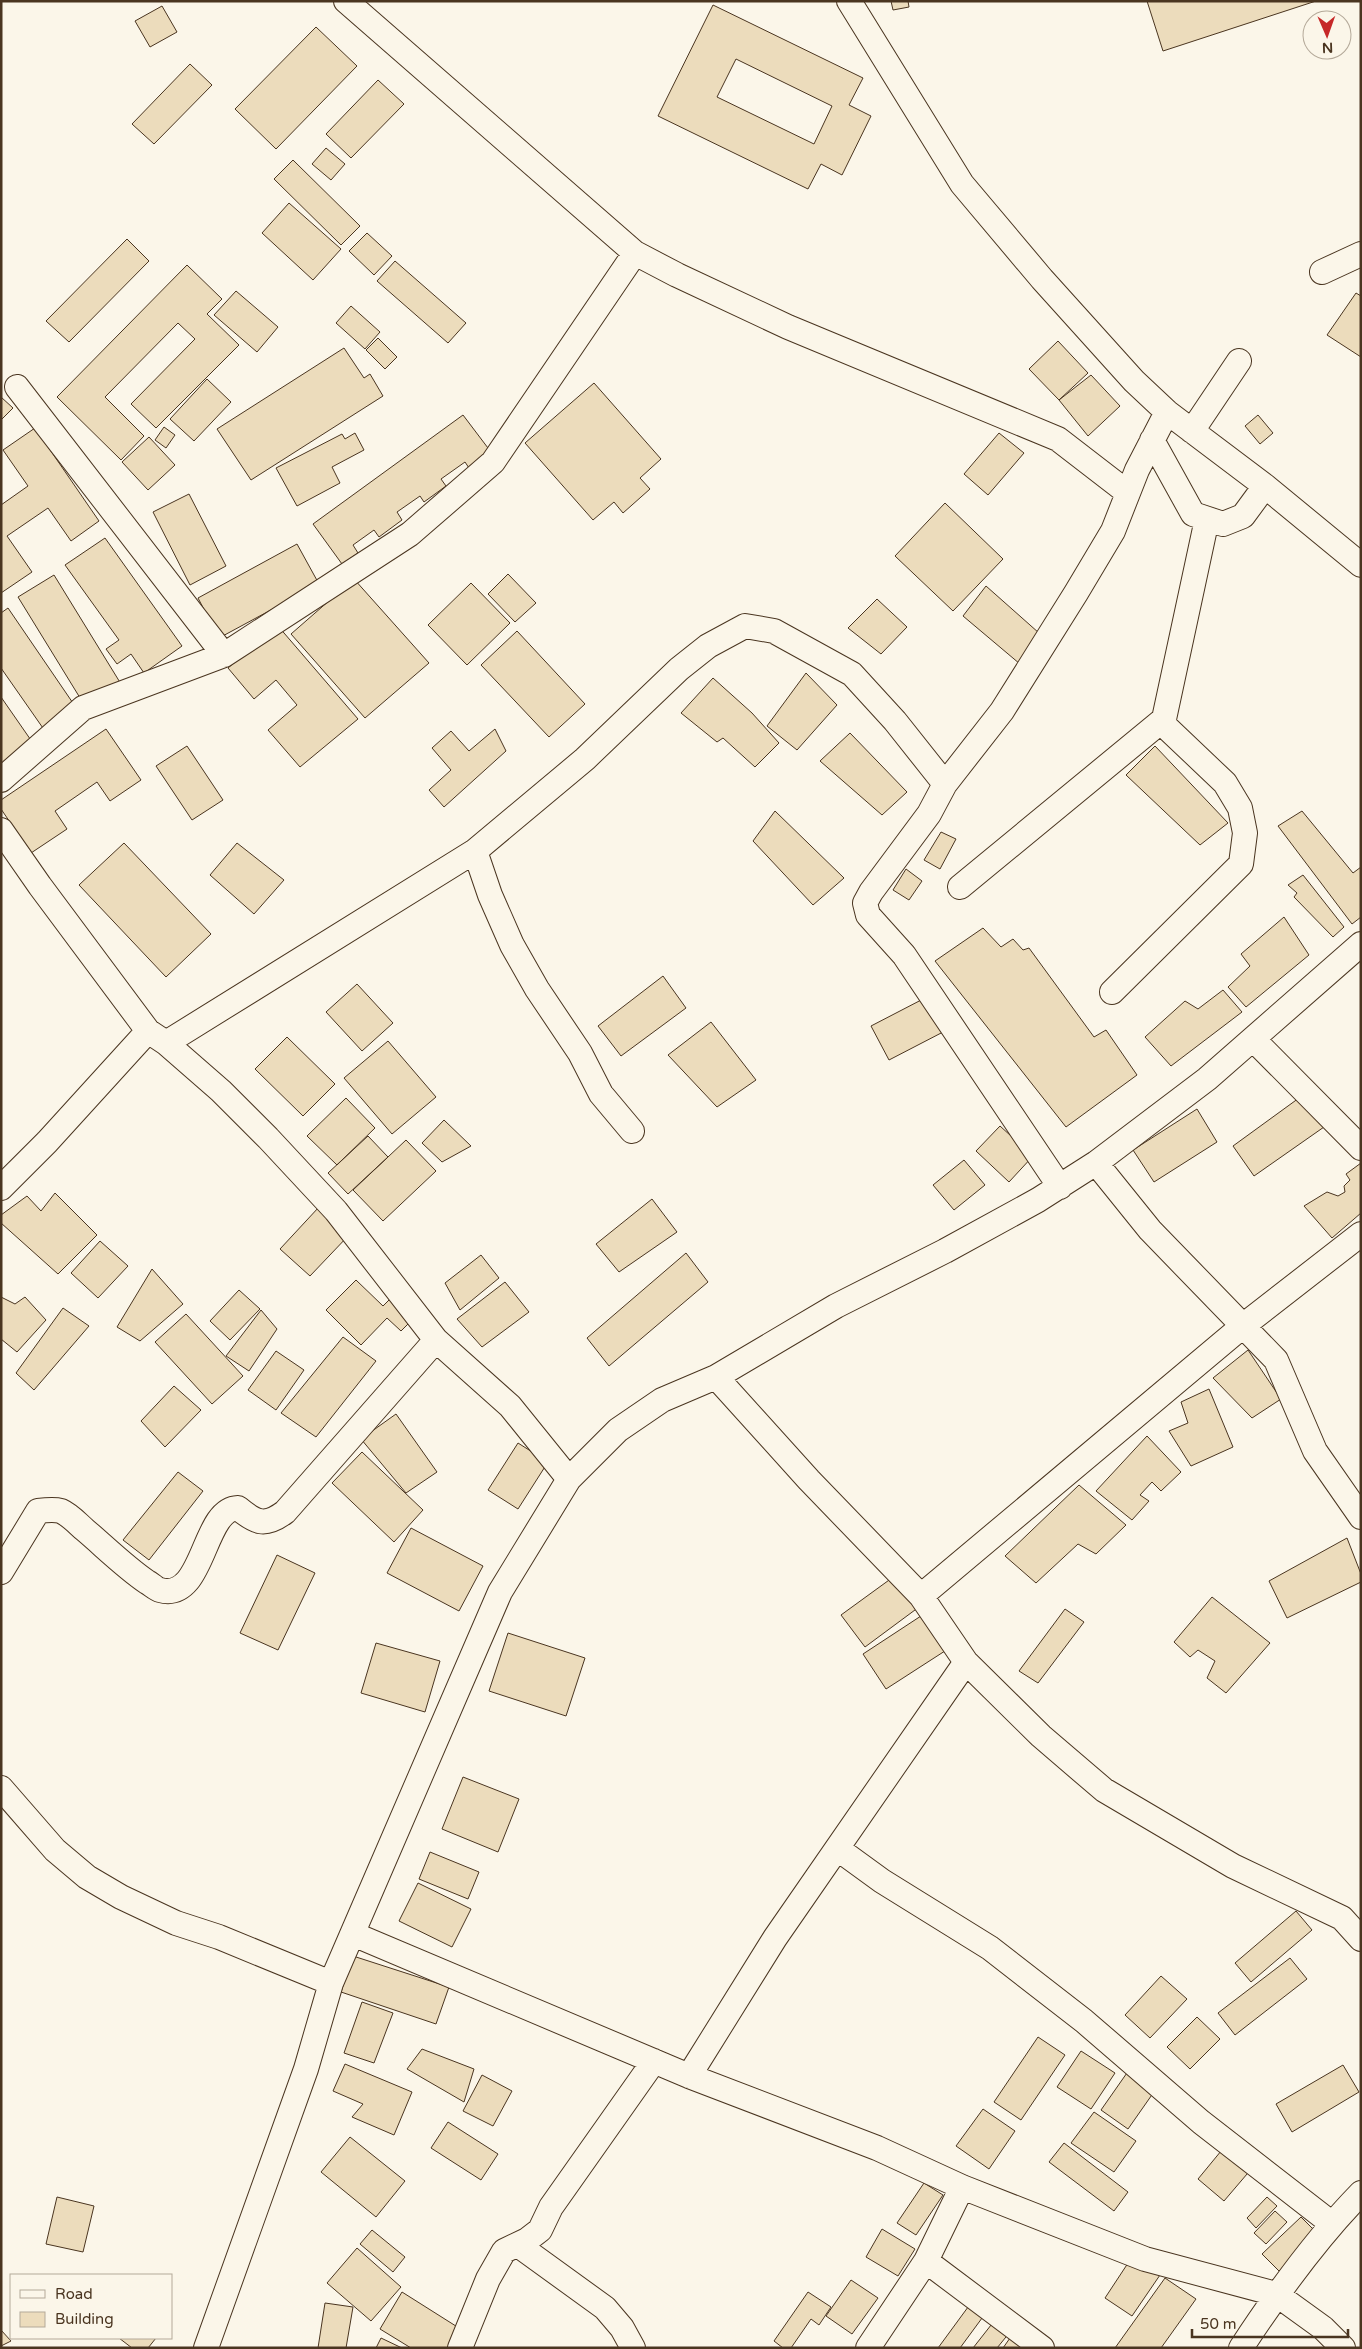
<svg xmlns="http://www.w3.org/2000/svg" width="1362" height="2349" font-family="'Varela Round',sans-serif">
<style>
.building{fill:#ecdcbc;stroke:#4a3520;fill-rule:evenodd}
.lines{fill:none;stroke-linecap:round;stroke-linejoin:round}
.minor-casing{stroke:#4a3520;stroke-width:26}
.minor{stroke:#fbf6e9;stroke-width:24}
</style>
<rect width="100%" height="100%" fill="#fbf6e9"/>
<path class="building" d="M891 1H908L909 7 893 10Z
M1147 1H1316L1163 51Z
M713 5 863 78 849 105 871 116 842 175 821 164 808 189 658 116ZM736 59 832 106 814 144 717 97Z
M162 6 177 32 150 47 135 21Z
M316 27 357 66 276 149 235 109Z
M190 64 212 85 154 144 132 124Z
M378 80 404 104 351 158 326 134Z
M326 148 345 164 331 180 312 164Z
M293 160 360 226 341 245 274 179Z
M289 203 341 249 313 280 262 233Z
M367 233 392 256 374 275 349 251Z
M127 239 149 261 69 342 46 321Z
M395 261 466 323 448 343 377 281Z
M187 265 222 299 207 314 239 345 156 428 131 404 195 339 178 323 105 397 144 436 121 460 57 397Z
M236 291 278 327 257 352 214 315Z
M1356 293 1361 296V357L1327 335Z
M351 306 380 332 365 349 336 323Z
M378 338 397 357 385 369 366 350Z
M1058 341 1088 373 1059 400 1029 369Z
M344 348 364 378 370 374 383 396 251 480 217 429Z
M1091 375 1120 406 1088 436 1059 400Z
M207 379 231 402 194 441 170 419Z
M594 383 661 459 640 478 650 489 623 513 614 502 593 520 525 443Z
M1 397 13 408 1 420Z
M463 415 491 452 469 468 465 462 441 479 446 486 424 502 420 496 397 512 402 520 379 537 374 530 353 545 358 553 342 564 313 524Z
M1258 415 1273 433 1260 444 1245 426Z
M164 427 175 435 166 448 155 440Z
M35 428 99 521 71 541 48 508 7 536 32 572 1 593V505L28 486 3 450Z
M355 433 364 450 332 467 340 483 297 506 276 468 342 434 345 439Z
M999 433 1024 453 988 495 964 474Z
M149 437 175 465 148 490 122 462Z
M189 494 226 566 190 585 153 512Z
M945 503 1003 559 953 611 895 556Z
M105 538 182 646 144 673 131 654 117 664 106 649 119 640 65 565Z
M297 544 319 584 219 638 198 598Z
M508 574 536 603 515 622 488 594Z
M54 575 121 684 85 706 18 597Z
M354 579 429 663 365 718 291 634Z
M471 583 510 623 467 665 428 625Z
M986 586 1039 633 1020 664 963 616Z
M877 599 907 627 881 654 848 628Z
M8 608 77 709 45 731 1 668V613Z
M278 626 358 719 300 767 268 730 297 705 276 680 254 699 228 668Z
M517 631 585 704 549 737 481 665Z
M806 673 837 705 797 750 767 726Z
M713 678 752 713 779 743 755 767 723 738 717 742 681 713Z
M1 697 35 746 1 769Z
M106 729 141 780 110 801 97 782 55 811 67 829 31 853 1 809V800Z
M495 729 506 751 444 807 429 790 451 770 432 748 451 731 469 751Z
M850 733 907 792 882 815 820 761Z
M187 746 223 800 192 820 156 766Z
M1155 746 1228 823 1200 845 1126 775Z
M775 811 844 878 813 905 753 841Z
M1302 811 1353 873 1361 867V917L1352 924 1278 826Z
M941 832 956 839 940 869 924 860Z
M124 843 211 934 166 977 79 885Z
M237 843 284 880 254 914 210 875Z
M906 869 922 881 909 900 893 890Z
M1303 875 1344 927 1333 937 1294 897 1297 893 1288 885Z
M1284 917 1309 955 1246 1007 1228 987 1250 966 1241 954Z
M983 928 1001 947 1013 939 1023 950 1029 948 1094 1037 1106 1030 1137 1075 1066 1127 935 961Z
M663 976 686 1008 621 1056 598 1026Z
M357 984 393 1023 362 1051 326 1012Z
M1223 990 1242 1012 1171 1066 1145 1037 1185 1001 1198 1009Z
M925 998 945 1031 889 1060 871 1026Z
M711 1022 756 1080 717 1107 668 1055Z
M287 1037 335 1084 303 1116 255 1069Z
M388 1041 436 1097 392 1134 344 1078Z
M346 1098 375 1128 337 1165 307 1136Z
M1299 1098 1324 1127 1254 1176 1233 1146Z
M1197 1109 1217 1142 1154 1182 1133 1150Z
M444 1120 471 1146 442 1162 422 1143Z
M1000 1126 1033 1156 1009 1182 976 1151Z
M368 1136 388 1157 348 1194 328 1173Z
M406 1140 436 1171 383 1221 353 1190Z
M964 1160 985 1185 954 1210 933 1185Z
M1361 1163V1213L1332 1238 1304 1206 1327 1192 1338 1196 1345 1192 1344 1186 1350 1180 1346 1174Z
M55 1193 97 1235 58 1274 1 1223V1215L27 1196 41 1211Z
M652 1199 677 1232 619 1272 596 1244Z
M319 1207 349 1235 310 1276 280 1249Z
M100 1241 128 1266 98 1298 71 1273Z
M686 1253 708 1282 609 1366 587 1338Z
M481 1255 499 1278 460 1310 445 1283Z
M152 1269 183 1304 140 1341 117 1327Z
M356 1280 383 1306 391 1298 413 1319 401 1331 387 1318 361 1345 326 1310Z
M505 1282 529 1312 482 1347 457 1319Z
M239 1290 260 1309 230 1340 210 1321Z
M1 1297 15 1304 25 1297 46 1320 17 1352 1 1339Z
M63 1308 89 1326 34 1390 16 1373Z
M261 1310 277 1329 249 1371 226 1356Z
M186 1314 243 1376 212 1404 155 1342Z
M343 1337 376 1361 316 1437 281 1413Z
M1248 1350 1281 1399 1252 1418 1213 1378Z
M276 1351 304 1370 276 1410 248 1390Z
M174 1386 201 1410 165 1447 141 1421Z
M1209 1389 1233 1447 1191 1466 1169 1431 1188 1423 1181 1402Z
M396 1414 437 1472 406 1493 361 1439Z
M1147 1436 1181 1472 1161 1491 1152 1482 1140 1495 1149 1501 1132 1520 1096 1491Z
M518 1443 548 1462 518 1509 488 1490Z
M362 1452 423 1510 394 1542 332 1483Z
M178 1472 203 1491 149 1560 123 1540Z
M1079 1485 1126 1525 1096 1554 1078 1544 1036 1583 1005 1556Z
M411 1528 483 1566 459 1611 387 1573Z
M1347 1538 1361 1574V1582L1287 1618 1269 1581Z
M277 1555 315 1573 278 1650 240 1633Z
M896 1575 919 1607 865 1647 841 1615Z
M1212 1597 1270 1643 1226 1693 1207 1678 1215 1661 1198 1650 1190 1657 1174 1642Z
M1065 1609 1084 1622 1038 1683 1019 1671Z
M924 1614 948 1649 886 1689 863 1654Z
M508 1633 585 1658 566 1716 489 1691Z
M376 1643 440 1661 425 1712 361 1693Z
M463 1777 519 1799 498 1852 442 1829Z
M430 1852 479 1872 468 1899 419 1879Z
M418 1883 471 1909 452 1947 399 1921Z
M1296 1911 1312 1930 1251 1982 1235 1963Z
M353 1956 449 1987 436 2024 341 1992Z
M1290 1958 1307 1979 1235 2035 1218 2013Z
M1161 1976 1187 1999 1150 2038 1125 2015Z
M362 2002 393 2013 374 2063 344 2053Z
M1197 2017 1220 2039 1190 2069 1167 2047Z
M1038 2037 1065 2055 1021 2120 994 2102Z
M422 2049 474 2069 464 2102 407 2069Z
M1081 2051 1115 2073 1091 2109 1057 2087Z
M345 2064 412 2092 394 2135 352 2117 363 2104 333 2091Z
M1343 2065 1359 2092 1292 2132 1276 2104Z
M1129 2070 1156 2089 1128 2129 1101 2110Z
M482 2075 512 2091 493 2126 463 2111Z
M983 2109 1015 2131 989 2169 956 2146Z
M1094 2112 1136 2141 1114 2172 1071 2143Z
M448 2122 498 2154 481 2180 431 2148Z
M350 2137 405 2181 376 2217 321 2172Z
M1064 2143 1128 2192 1114 2211 1049 2162Z
M1226 2145 1253 2167 1224 2201 1198 2179Z
M924 2183 943 2195 916 2235 897 2223Z
M57 2197 94 2206 83 2252 46 2244Z
M1267 2197 1277 2206 1256 2228 1247 2218Z
M1275 2211 1287 2222 1266 2244 1254 2233Z
M1301 2217 1318 2234 1279 2271 1262 2254Z
M882 2229 915 2249 898 2276 866 2257Z
M372 2230 405 2257 393 2272 360 2244Z
M357 2248 401 2287 371 2321 327 2283Z
M1132 2257 1160 2275 1132 2316 1105 2298Z
M1165 2278 1196 2299 1161 2348H1115Z
M851 2280 878 2298 852 2334 826 2316Z
M402 2292 459 2328 447 2348H411L380 2329Z
M808 2292 831 2307 819 2325 811 2319 791 2348H783L774 2341Z
M325 2303 353 2307 346 2348H318Z
M971 2303 985 2314 960 2348H938Z
M995 2320 1010 2332 997 2348H973Z
M1 2330 11 2341 1 2346Z
M119 2338H156L148 2348H132Z
M381 2338 402 2348H376Z
M1010 2338 1024 2348H1003Z"/>
<g class="lines">
<g class="minor-casing">
<path id="minor" d="M346 1 635 253 677 275 788 327 1058 439 1128 493
M849 1 962 184 1042 279 1134 381 1167 412 1265 486 1361 565
M1322 272 1361 254
M17 387 224 655
M1192 431 1239 361
M1152 440 1193 514 1223 524 1243 516 1265 486
M1 780 83 708 224 655 410 534 493 462 635 253
M1 830 40 886 148 1031 166 1043 221 1091 268 1138 336 1211 436 1340 510 1406 569 1479
M475 851 490 895 512 945 537 989 580 1053 601 1094 632 1131
M960 887 1164 719
M1112 992 1241 864 1245 833 1240 808 1225 783 1165 726 1164 719 1207 519
M1254 1040 1361 1148
M166 1043 475 851 585 759 679 669 708 646 745 626 774 631 852 674 895 721 945 784
M1096 1163 1150 1230 1276 1360 1315 1451 1361 1517
M1060 1187 904 955 868 915 865 903 871 892 929 814 945 784 1002 711 1076 593 1113 531 1137 470 1167 412
M1 1188 47 1142 148 1031
M716 1377 809 1480 921 1596 966 1662 1041 1736 1104 1790 1233 1866 1342 1918 1361 1939
M1 1572 38 1511C46 1510 54 1509 61 1511 70 1515 78 1524 85 1530 105 1547 125 1567 147 1582 151 1584 156 1589 160 1590 205 1602 202 1509 238 1508 256 1523 265 1527 285 1512L436 1340
M921 1596 1244 1325 1361 1234
M1 1788 55 1850 87 1877 121 1897 176 1923 219 1937 331 1983
M838 1849 882 1881 990 1948 1084 2021 1201 2122 1331 2223
M353 1934 689 2076 877 2148 962 2187 1145 2259 1276 2294 1323 2328 1343 2348
M689 2076 775 1938 966 1662
M518 2245 605 2308 622 2328 633 2348
M926 2261 1042 2348
M206 2348 306 2069 331 1983 500 1592 569 1479 618 1430 662 1400 716 1377 836 1306 945 1251 1038 1200 1096 1163 1207 1079 1361 944
M460 2348 488 2279 504 2251 527 2240 540 2230 551 2207 654 2061
M868 2348 926 2261 962 2187
M1241 2348C1277 2293 1315 2240 1361 2193"/>
</g>
<use href="#minor" class="minor"/>
</g>
<rect width="1362" height="2349" fill="none" stroke="#4a3520" stroke-width="5"/>
<rect x="10" y="2274" width="162" height="65" fill="#fbf6e9" stroke="#b4a999"/>
<rect x="20" y="2290" width="25" height="8" fill="#fbf6e9" stroke="#b4a999"/>
<text x="55" y="2299" font-size="15" fill="#4a3520">Road</text>
<rect x="20" y="2312" width="25" height="15" fill="#ecdcbc" stroke="#b4a999"/>
<text x="55" y="2324" font-size="15" fill="#4a3520">Building</text>
<g transform="translate(1327 35) rotate(178)"><circle r="24" fill="#fbf6e9" stroke="#b4a999"/>
<path d="M0-4L9 19L0 12L-9 19Z" fill="#c62828"/>
<text y="-8" font-size="14" font-weight="bold" text-anchor="middle" fill="#4a3520">N</text>
</g>
<path d="M1192 2329v8h156v-8" fill="none" stroke="#4a3520" stroke-width="2.5"/>
<text x="1200" y="2329" font-size="15" fill="#4a3520" stroke="#fbf6e9" stroke-width="4" paint-order="stroke">50 m</text>
</svg>
